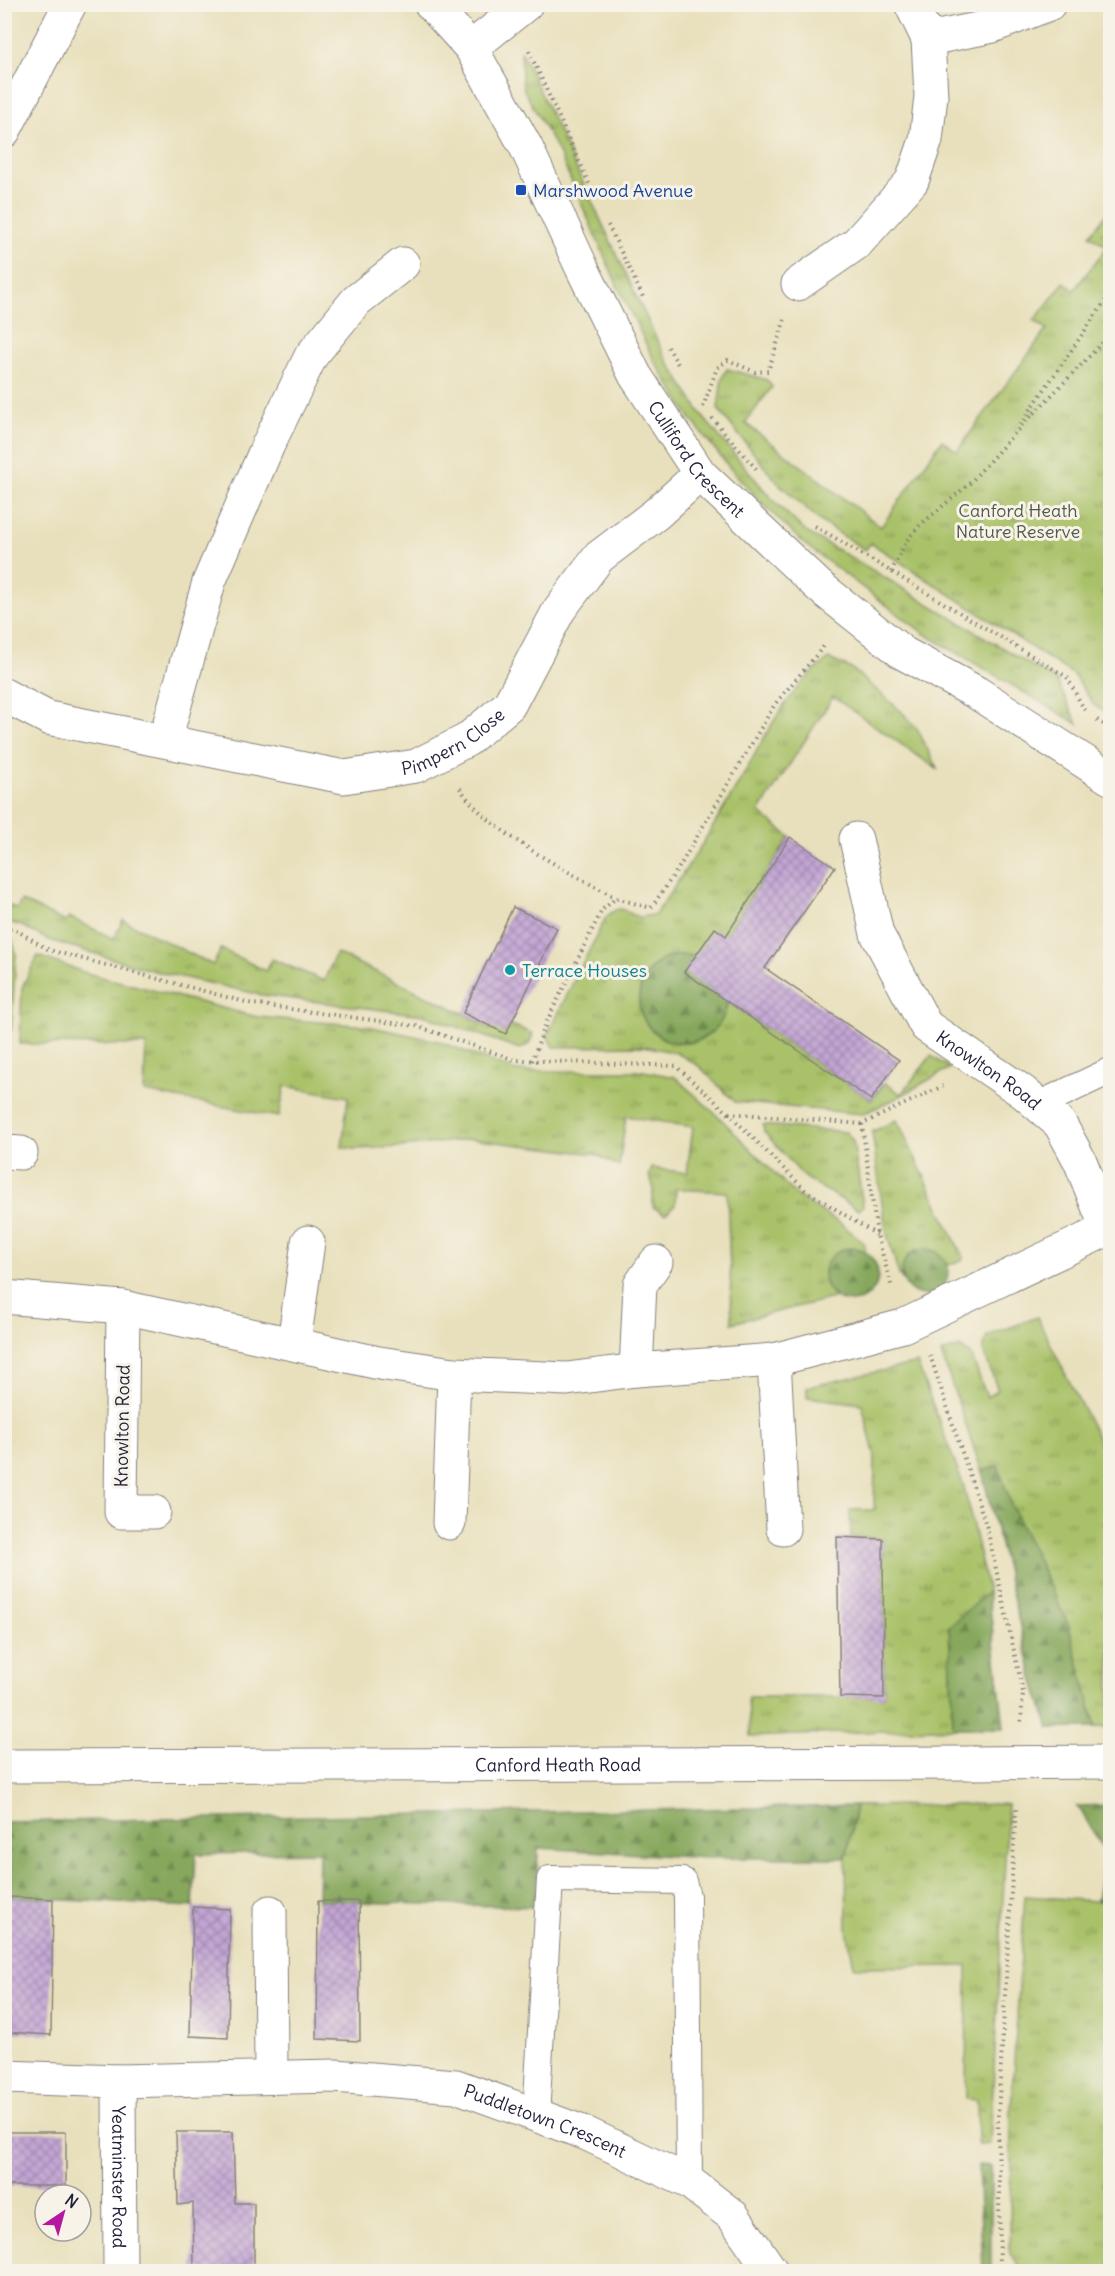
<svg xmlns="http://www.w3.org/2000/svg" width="1115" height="2276" font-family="Delius,sans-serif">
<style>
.grass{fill:url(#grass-tufts);stroke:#667251;stroke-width:1.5}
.forest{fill:url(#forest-firs);stroke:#54644c;stroke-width:1.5}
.building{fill:url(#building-cross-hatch)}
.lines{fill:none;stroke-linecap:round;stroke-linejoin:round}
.service-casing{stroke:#85817c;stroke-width:28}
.minor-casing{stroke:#85817c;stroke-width:35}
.secondary-casing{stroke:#85817c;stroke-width:35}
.path{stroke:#85817c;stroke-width:4;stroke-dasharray:1.5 4.5;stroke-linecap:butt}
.service{stroke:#fff;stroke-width:26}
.minor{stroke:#fff;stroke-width:33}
.secondary{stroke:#fff;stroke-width:33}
.secondary-bridge-casing{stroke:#85817c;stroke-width:35;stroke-linecap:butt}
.secondary-bridge{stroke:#fff;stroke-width:33}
.transit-dot{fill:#1a4fb4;stroke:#f7f3e8;stroke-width:2}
.culture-dot{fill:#0f9aa8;stroke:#f7f3e8;stroke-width:2}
.labels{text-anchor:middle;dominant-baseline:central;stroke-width:6;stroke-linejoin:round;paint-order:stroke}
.transit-label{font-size:18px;fill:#164399;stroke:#f7f3e8;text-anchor:start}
.street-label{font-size:18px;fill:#22223b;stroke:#f7f3e8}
.park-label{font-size:18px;fill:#515a4a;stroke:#f7f3e8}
.culture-label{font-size:18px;fill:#0d838f;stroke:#f7f3e8;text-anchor:start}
</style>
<defs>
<pattern id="grass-tufts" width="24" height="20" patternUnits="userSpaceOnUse" patternTransform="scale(1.5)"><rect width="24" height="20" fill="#a9c167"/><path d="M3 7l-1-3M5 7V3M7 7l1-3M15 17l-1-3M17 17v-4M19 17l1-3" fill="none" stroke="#899c56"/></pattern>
<pattern id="forest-firs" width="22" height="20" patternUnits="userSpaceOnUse" patternTransform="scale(1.5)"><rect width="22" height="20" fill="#86a75c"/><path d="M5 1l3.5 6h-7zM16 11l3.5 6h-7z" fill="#6d884d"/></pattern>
<pattern id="building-cross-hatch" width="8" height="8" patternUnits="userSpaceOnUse" patternTransform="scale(1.5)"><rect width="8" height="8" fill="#c3a5d4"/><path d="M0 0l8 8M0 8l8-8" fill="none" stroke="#9e86ad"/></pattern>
</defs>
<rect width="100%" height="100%" fill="#f7f3e8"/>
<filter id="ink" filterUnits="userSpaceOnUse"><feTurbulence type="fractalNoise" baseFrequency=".0167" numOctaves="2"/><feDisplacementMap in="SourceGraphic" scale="12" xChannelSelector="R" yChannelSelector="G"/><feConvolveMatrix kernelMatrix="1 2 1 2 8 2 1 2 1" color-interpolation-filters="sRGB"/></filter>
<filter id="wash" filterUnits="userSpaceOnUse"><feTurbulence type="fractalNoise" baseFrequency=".008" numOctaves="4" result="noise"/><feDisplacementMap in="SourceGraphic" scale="24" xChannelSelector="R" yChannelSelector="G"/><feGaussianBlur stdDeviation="1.35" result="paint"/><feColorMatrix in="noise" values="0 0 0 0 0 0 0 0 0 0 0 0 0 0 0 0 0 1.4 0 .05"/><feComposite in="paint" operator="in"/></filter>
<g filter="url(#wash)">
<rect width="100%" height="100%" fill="#e8e0bc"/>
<path class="grass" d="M521 51 665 357 703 417 771 498 806 532 857 561 1056 680 1078 724 925 634 803 543 763 504 729 467 690 418 655 362 618 287 559 153 524 90 522 81Z
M1110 209V715L1094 705 1074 675 871 543 865 550 820 521 777 482 718 409 722 378 727 369 767 380 772 387 745 423 881 527 942 440 957 451 1047 329 1034 321 1064 282 1074 290 1107 247 1090 235Z
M829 659 852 669 902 712 918 730 937 769 833 697 759 812 790 837 726 936 685 972 871 1100 885 1083 901 1094 931 1056 950 1068 895 1099 863 1114 735 1102 699 1066 677 1053 644 1046 553 1047 547 1035 606 917C624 901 623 913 639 917 643 917 650 915 655 915 684 874 711 831 736 788 763 742 784 690 829 659Z
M21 901 66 922 69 917 114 939 123 920 213 965 221 949 266 971 272 959 324 981 336 953 463 1013 490 1029 495 1018 533 1034 529 1044 520 1049 423 1015 262 995 150 970 46 939 20 925 5 922 4 903 17 909Z
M4 938 12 939 16 954 11 1031H7Z
M38 956 86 973 257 1017 367 1026 438 1041 516 1071H643L675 1077 720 1118 797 1196 843 1225 864 1243 873 1288 732 1323 727 1192 676 1189 675 1205 665 1214 653 1207V1185L649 1176 652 1168 687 1173 693 1127 626 1116 619 1166 595 1154 471 1139 402 1147 355 1149 342 1147 348 1097 285 1086 279 1117 144 1092 146 1045 20 1044 22 987Z
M897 1120 964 1259 904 1281 899 1275 886 1231 872 1132Z
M763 1125 846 1132 853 1141 863 1206 859 1210 805 1178 764 1132Z
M1037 1317 1110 1463V1727L1049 1728 1033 1678 982 1472 941 1353 960 1347 971 1355 987 1397 998 1390 983 1350 987 1336Z
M917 1363 964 1487 988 1592 1004 1728H953L750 1737 748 1697H884L883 1539 851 1537 850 1510H874L875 1457 862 1404 807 1397V1387Z
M1008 1804 990 2144 978 2145 977 2100 966 2099 967 1966 854 1967 847 1930 846 1858 856 1806Z
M1025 1896 1097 1901 1110 1900V2271L1022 2270 1010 2255 1011 2107Z
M333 2264 394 2271H395H332Z"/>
<path class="forest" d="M639 999a44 44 0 1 1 88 0a44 44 0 1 1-88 0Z
M824 1275a27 27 0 1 1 54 0a27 27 0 1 1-54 0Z
M902 1272a23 23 0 1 1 46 0a23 23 0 1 1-46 0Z
M998 1466 1012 1507 1069 1626 1096 1728H1049L1033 1678 982 1471Z
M988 1592 1004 1728H953L949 1626Z
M1110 1805V1900L1097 1901 1105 1852 1078 1806Z
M856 1806 846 1858H709L538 1848 536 1907 318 1901 319 1852 196 1854 193 1907 10 1897 11 1851H5L4 1822Z
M978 2165 991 2166V2271H983Z"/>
<g id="blocks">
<path class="building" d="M790 837 835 867 765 968 899 1060 871 1100 684 972 715 928 726 936Z
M513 907 557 928 506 1034 463 1013Z
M837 1537 883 1539 884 1698 840 1697Z
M10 1897 53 1899 51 2035 5 2032V1990Z
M318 1901H359L360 2041 317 2039Z
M193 1907 230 1909 228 2038 190 2036Z
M4 2132H66V2186H4Z
M176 2132H233L235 2203H254V2271L194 2269 193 2203 178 2205Z"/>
</g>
</g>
<g filter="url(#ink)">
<use href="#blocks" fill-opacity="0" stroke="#85817c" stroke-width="1.5"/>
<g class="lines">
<g class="service-casing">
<path id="service" d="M1038 1105 1110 1071
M536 2116 550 1879 683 1881 687 1896 689 2182"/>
</g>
<g class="minor-casing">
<g id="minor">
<path id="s1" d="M431 4 471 48 526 147 582 268 635 375 700 474 820 587 903 653 977 693 1110 778"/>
<path d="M911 4 928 39 993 26 1049 4"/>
<path d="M471 48 526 4"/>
<path d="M4 131 70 4"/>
<path d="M798 284 857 243 912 181 926 140 931 96 928 39"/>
<path id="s2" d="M4 695 48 718 344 777 416 766 467 740 509 705 559 610 599 557 656 514 700 474"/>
<path d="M165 740 209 582 268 445 311 356 356 301 403 264"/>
<path id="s3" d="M856 839 877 934 926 1026 1023 1092 1060 1124 1080 1161 1107 1229"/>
<path d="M4 1152 21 1153"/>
<path d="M4 1297 123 1307 379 1363 454 1374 567 1379 636 1370 774 1360 903 1326 1110 1228"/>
<path d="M123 1307 121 1512H154"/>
<path d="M294 1343 308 1242"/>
<path d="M774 1360 783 1529"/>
<path d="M636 1370 640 1285 656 1262"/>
<path d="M449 1523 454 1374"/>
<path d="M270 1912 271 2077"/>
<path id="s4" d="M4 2077 119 2081 335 2076 456 2086 585 2133 689 2182 733 2216 772 2272"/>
<path id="s5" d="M119 2081 120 2272"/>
</g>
</g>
<g class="secondary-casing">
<g id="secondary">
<path id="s6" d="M4 1766 972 1763"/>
</g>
</g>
<path class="path" d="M529 51 595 197
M608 225 643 297
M668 347 679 366
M703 407 717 368 728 360 755 372 768 371 785 319
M712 418 758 471
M1020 425 1110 294
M815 526 1067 677 1086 713
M891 572 907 540 919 526 969 484 1012 436 1110 335
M1097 720 1110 728
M460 788C486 831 571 873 616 898
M4 928 16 930 49 950 253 1004 416 1026 515 1060 676 1066 728 1113 805 1190 877 1235
M532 1061 546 1023 602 910 616 898 651 908 678 869 775 704 824 646
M729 1113 862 1124 943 1086
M862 1124 877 1235 892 1288
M930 1355 987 1528 1023 1692 1021 1722
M1000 2272 998 2115 1016 1807"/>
<use href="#service" class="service"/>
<use href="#minor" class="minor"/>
<use href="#secondary" class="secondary"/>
<g class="secondary-bridge-casing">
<path id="secondary-bridge" d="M972 1763 1110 1762"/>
</g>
<use href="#secondary-bridge" class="secondary-bridge"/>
</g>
</g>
<rect class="transit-dot" x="515" y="184" width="12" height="12" rx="3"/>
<circle class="culture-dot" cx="510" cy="970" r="6"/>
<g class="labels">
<g class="transit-label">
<text x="533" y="190">Marshwood Avenue</text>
</g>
<g class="street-label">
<text stroke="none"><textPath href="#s1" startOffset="530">Culliford Crescent</textPath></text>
<text stroke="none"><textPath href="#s2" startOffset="468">Pimpern Close</textPath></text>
<text stroke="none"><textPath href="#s3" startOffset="278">Knowlton Road</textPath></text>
<text transform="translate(122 1426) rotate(-89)">Knowlton Road</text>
<text stroke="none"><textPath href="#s6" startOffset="554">Canford Heath Road</textPath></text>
<text stroke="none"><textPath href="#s4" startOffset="548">Puddletown Crescent</textPath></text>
<text stroke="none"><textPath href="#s5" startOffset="96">Yeatminster Road</textPath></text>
</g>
<g class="park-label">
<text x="1018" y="510">Canford Heath<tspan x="1018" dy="21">Nature Reserve</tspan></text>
</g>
<g class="culture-label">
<text x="522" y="970">Terrace Houses</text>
</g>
</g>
<rect width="1115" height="2276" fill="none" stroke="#f7f3e8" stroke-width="24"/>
<g transform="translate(63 2213) rotate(36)"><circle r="28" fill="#f7f3e8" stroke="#a29fa3" stroke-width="1.5"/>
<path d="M0-4.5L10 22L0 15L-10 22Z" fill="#b5179e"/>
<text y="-9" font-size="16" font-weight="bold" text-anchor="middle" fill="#22223b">N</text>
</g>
</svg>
